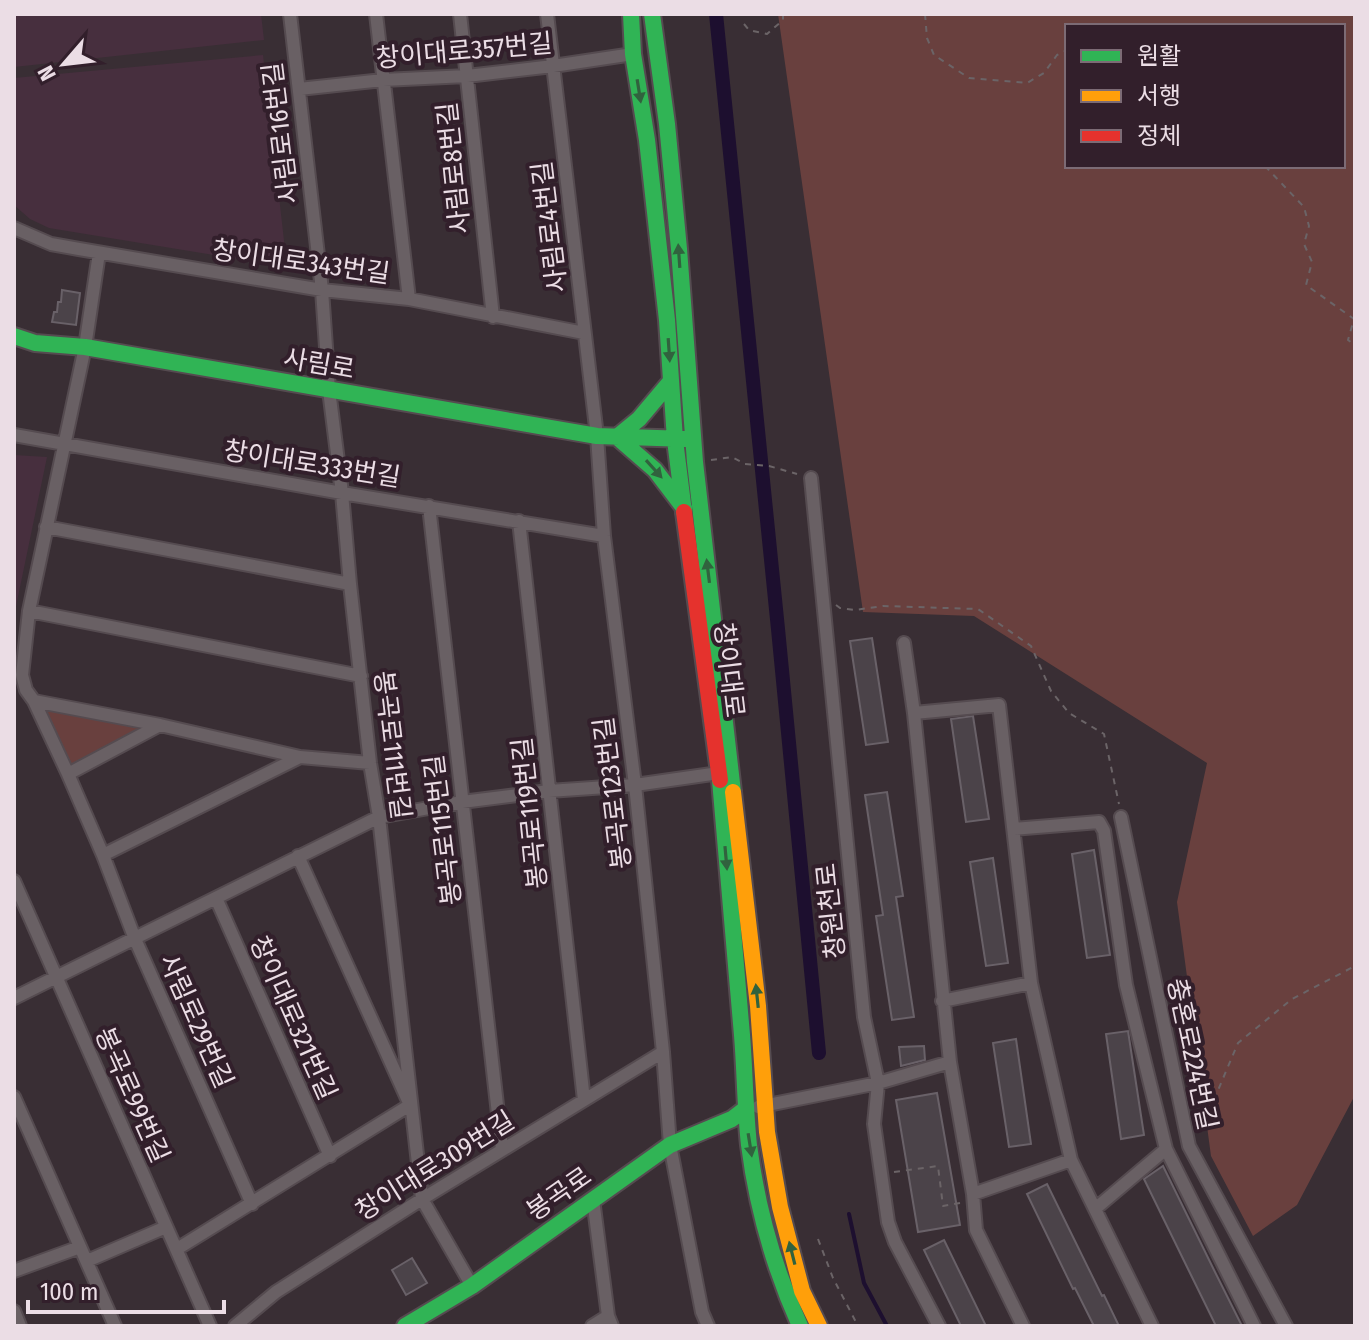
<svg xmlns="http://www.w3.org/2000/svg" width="1369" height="1340" font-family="'Fira Sans Condensed','Noto Sans KR',sans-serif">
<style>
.built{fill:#472f3e}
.green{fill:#69403e;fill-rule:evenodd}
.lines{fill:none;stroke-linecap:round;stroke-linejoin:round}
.stream{stroke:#1d0f2f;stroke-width:4}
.canal{stroke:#1d0f2f;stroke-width:14}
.building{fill:#4b4349;stroke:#696168;stroke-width:2}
.street-casing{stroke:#554b50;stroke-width:16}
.fast-casing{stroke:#554b50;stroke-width:20}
.slow-casing{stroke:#554b50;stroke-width:20}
.jam-casing{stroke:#554b50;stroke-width:20}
.path{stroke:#6b6467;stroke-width:2;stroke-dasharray:6 6;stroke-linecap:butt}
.street{stroke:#696064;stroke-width:12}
.fast{stroke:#30b455;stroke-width:16}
.slow{stroke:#ff9f0a;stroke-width:16}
.jam{stroke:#e5322d;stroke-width:16}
.oneway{fill:#31623e}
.labels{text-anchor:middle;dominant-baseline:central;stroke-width:8;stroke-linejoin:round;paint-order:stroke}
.street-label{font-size:26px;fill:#ebdde5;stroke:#321f2b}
</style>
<rect width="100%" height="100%" fill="#392e34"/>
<path class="built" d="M14 14H261L264 40 14 67Z
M263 55 287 267 49 228 30 219 14 205V78Z
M14 455 47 457 14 616Z"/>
<path class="green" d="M778 14H1355V1095L1297 1205 1253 1236 1211 1156 1177 902 1207 763 974 616 863 612ZM1067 26H1343V166H1067Z
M40 708 148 727 69 771Z"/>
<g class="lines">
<path class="stream" d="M849 1214 864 1283 887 1326"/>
<path class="canal" d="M716 14 778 629 819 1053"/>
</g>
<path class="building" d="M62 290 80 293 76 325 52 322 54 312H57L58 302H61Z
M872 638 888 742 866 745 850 641Z
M973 716 989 819 966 822 951 719Z
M887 792 903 896 896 897 914 1017 892 1020 876 916 883 915 865 795Z
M1094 850 1110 955 1087 958 1072 854Z
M993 858 1008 963 986 966 970 862Z
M1128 1031 1144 1135 1121 1139 1106 1034Z
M1016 1039 1031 1144 1009 1147 993 1043Z
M924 1046 925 1060 901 1066 899 1047Z
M937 1093 960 1225 918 1232 896 1100Z
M1163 1166 1214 1270 1242 1326H1216L1189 1271 1144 1179Z
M1047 1184 1102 1296 1104 1295 1119 1326H1094L1075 1288 1073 1289 1027 1194Z
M944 1240 986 1326H961L924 1250Z
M412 1258 427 1283 406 1295 392 1270Z"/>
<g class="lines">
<g class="street-casing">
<path id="street" d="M290 14 322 290 329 390 342 493 350 584 370 763 379 817 422 1199 472 1286
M376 14 409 299
M460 14 493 317
M547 14 597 436 604 536 635 785 663 1052 670 1145 702 1312 708 1326
M299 89 383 80 467 76 553 66 633 54
M14 228 51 244 79 249 322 290 409 299 584 333
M99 253 85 347 29 611 22 675 26 690 34 701 68 774 103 855 135 939 252 1204
M14 435 342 493 604 536
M811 478 864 1017 878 1083 874 1124 888 1222 895 1242 939 1326
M429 506 502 1149
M519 521 584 1100
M46 527 350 584
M29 611 361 676
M904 643 914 713 950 1062 973 1194 976 1230 1023 1326
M34 701 160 725 300 757 370 763
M914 713 999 705 1031 983 1071 1160 1152 1326
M68 774 160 725
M1121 817 1189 1146 1286 1326
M1014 829 1099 822 1104 831 1126 985 1166 1149
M103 855 300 757
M14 881 210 1326
M216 898 330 1156
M14 998 379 817 462 802 549 791 635 785 719 773
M942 1001 1031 983
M14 1097 115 1326
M758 1107 878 1083 950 1062
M973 1194 1071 1160
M593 1199 608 1316 612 1326
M1095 1209 1166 1149 1254 1326
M177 1249 410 1105 298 856
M87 1261 166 1227
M14 1271 80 1247
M14 1311 20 1326
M235 1326 276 1292 422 1199 663 1052
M592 1326 608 1316"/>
</g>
<g class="fast-casing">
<path id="fast" d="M631 14 633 54 647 140 667 320 675 440 684 512
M652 14 667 124 679 249 695 462 733 792
M14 336 35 343 85 347 597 436 687 439
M617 437 655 470 684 508
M617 437 639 419 671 381
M720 780C727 865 734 950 742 1035 745 1072 745 1108 749 1145 757 1208 774 1268 800 1326
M405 1326 472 1286 670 1145 732 1119 745 1109"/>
</g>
<g class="slow-casing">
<path id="slow" d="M733 792 758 1006 767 1132 780 1207 802 1291 819 1326"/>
</g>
<g class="jam-casing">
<path id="jam" d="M684 512 720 780"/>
</g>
<path class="path" d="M925 14 927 38 934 55 969 78 1027 83 1044 73 1057 55 1067 50
M744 24 749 30 767 34 783 20V14
M1265 166 1304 207 1309 226 1304 244 1312 262 1306 285 1354 319 1348 340 1355 345
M711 460 732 457 745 464 769 466 797 474
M836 605 840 608 855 610 883 606 978 609 1031 646 1051 691 1069 713 1104 734 1119 804
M1196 1116 1216 1095 1238 1043 1292 999 1355 966
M894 1172 938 1166 943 1206 960 1203
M818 1239 833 1278 858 1326"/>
<use href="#street" class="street"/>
<use href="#fast" class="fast"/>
<use href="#slow" class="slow"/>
<use href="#jam" class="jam"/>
</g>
<defs><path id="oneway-solid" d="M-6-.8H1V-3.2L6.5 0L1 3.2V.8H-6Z" transform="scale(2)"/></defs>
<g class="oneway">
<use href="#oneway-solid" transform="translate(639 91) rotate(81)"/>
<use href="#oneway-solid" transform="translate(679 256) rotate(-94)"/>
<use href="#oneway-solid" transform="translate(669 350) rotate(86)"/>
<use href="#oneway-solid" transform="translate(654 469) rotate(48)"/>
<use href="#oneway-solid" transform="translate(708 571) rotate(-97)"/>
<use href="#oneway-solid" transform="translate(726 858) rotate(85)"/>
<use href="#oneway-solid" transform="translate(757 996) rotate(-96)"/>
<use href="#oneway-solid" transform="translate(750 1145) rotate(81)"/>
<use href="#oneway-solid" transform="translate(792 1253) rotate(-104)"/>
</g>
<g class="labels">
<g class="street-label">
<text transform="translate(464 51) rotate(-5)">창이대로357번길</text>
<text transform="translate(281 133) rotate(-97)">사림로16번길</text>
<text transform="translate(454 168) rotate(-96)">사림로8번길</text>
<text transform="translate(550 227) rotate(-97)">사림로4번길</text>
<text transform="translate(301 262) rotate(8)">창이대로343번길</text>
<text transform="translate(319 364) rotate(10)">사림로</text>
<text transform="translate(312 464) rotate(9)">창이대로333번길</text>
<text transform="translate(729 670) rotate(83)">창이대로</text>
<text transform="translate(392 745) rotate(83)">봉곡로111번길</text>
<text transform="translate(613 793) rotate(-97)">봉곡로123번길</text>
<text transform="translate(530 813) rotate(-96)">봉곡로119번길</text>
<text transform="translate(443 830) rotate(-97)">봉곡로115번길</text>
<text transform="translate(831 911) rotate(-96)">창원천로</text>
<text transform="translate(293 1018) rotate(66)">창이대로321번길</text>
<text transform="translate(196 1021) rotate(66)">사림로29번길</text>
<text transform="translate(1192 1054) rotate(78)">충혼로224번길</text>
<text transform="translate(132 1095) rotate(66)">봉곡로99번길</text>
<text transform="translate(435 1166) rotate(-32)">창이대로309번길</text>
<text transform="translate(559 1194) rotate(-35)">봉곡로</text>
</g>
</g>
<rect width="1369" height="1340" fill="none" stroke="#ebdde5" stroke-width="32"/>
<rect x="1065" y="24" width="280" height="144" fill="#321f2b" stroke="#7c6b75" stroke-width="2"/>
<rect x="1081" y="50" width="40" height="12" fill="#30b455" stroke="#7c6b75" stroke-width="2"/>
<text x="1137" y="64" font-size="24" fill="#ebdde5">원활</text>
<rect x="1081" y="90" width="40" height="12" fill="#ff9f0a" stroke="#7c6b75" stroke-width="2"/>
<text x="1137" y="104" font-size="24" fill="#ebdde5">서행</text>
<rect x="1081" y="130" width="40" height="12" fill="#e5322d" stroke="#7c6b75" stroke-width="2"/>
<text x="1137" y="144" font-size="24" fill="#ebdde5">정체</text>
<g transform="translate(64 64) rotate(242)" stroke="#321f2b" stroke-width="6" paint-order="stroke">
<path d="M0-6L14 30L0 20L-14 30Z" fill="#ebdde5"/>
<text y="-12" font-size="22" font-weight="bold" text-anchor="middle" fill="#ebdde5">N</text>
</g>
<path d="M28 1300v12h196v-12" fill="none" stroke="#ebdde5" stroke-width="4"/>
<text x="40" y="1300" font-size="24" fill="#ebdde5" stroke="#321f2b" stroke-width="6" paint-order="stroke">100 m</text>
</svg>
